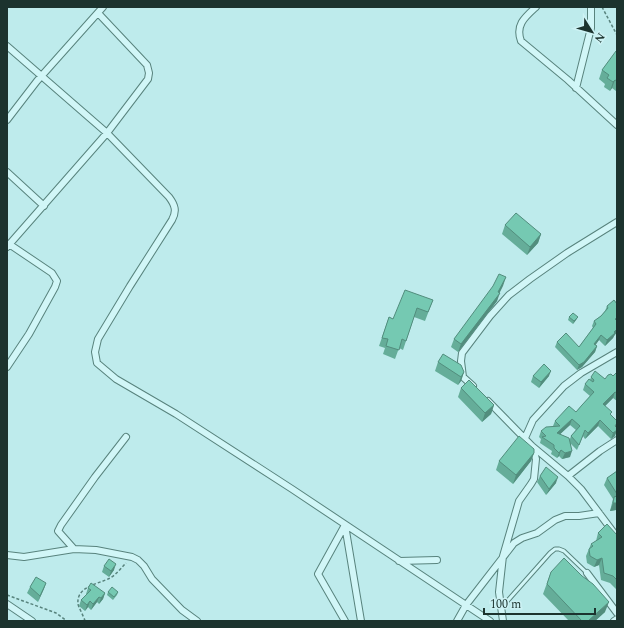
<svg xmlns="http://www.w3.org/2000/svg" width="624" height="628" font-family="Spectral,serif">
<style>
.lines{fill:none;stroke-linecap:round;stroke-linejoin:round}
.lane-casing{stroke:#58837d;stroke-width:5}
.street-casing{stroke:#58837d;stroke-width:8}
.path{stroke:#58837d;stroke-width:1.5;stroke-dasharray:3 2;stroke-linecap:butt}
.lane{stroke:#d1f6f7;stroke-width:3}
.street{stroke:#d1f6f7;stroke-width:6}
.wall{fill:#65ad99;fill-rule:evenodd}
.shaded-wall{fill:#528d7d}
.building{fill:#75c9b2;stroke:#528d7d}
</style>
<rect width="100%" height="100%" fill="#beebec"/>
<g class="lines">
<g class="lane-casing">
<path id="lane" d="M502 607 550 553 555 549H559L564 551 587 573"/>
</g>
<g class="street-casing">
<path id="street" d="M536 7C525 17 515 25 521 41L568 80 617 125
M7 46 107 133 169 197C175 205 177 211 172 220L130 286 98 339 95 352 97 363 116 379 176 414 292 489 490 621
M576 88 591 28V7
M7 120 37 81 103 7
M7 172 44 206
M7 247 107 133 148 79 149 73 147 65 98 13
M7 367 29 334 55 287 57 281 52 273 9 244
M473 386 463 377 461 361 462 353 490 316 509 295 530 279 567 253 617 222
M488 401 532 446 568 476 581 489 617 537
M525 438 533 420 564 386 581 373 617 352
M568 476 600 451 617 440
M345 525 361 621
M74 549 58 531 61 525 95 477 126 437
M7 555 24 557 74 549 96 550 132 557 138 560 144 566 152 579 182 610 197 621
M399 561 437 560
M587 573 617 613
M7 604 32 621
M345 621 318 574 345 525
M457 621 466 605 514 543 522 538 537 533 555 520 565 516H579L599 513
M503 621 499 592 503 556 519 501 531 484 534 479 536 459 532 446
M614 621 617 619"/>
</g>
<path class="path" d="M602 7 617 35
M7 595 56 613 67 621
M85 621C84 617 78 606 78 604 76 586 99 584 110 578 116 575 121 568 126 563"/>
<use href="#lane" class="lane"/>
<use href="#street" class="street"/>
</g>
<path class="wall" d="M617 51V90L616 91 612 88 610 91 604 87 605 84 599 79 602 70Z
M505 225 541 234 538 243 527 255 502 234Z
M506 277 499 292 497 301 458 352 451 347 454 339Z
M433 300 425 321 414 317 403 350 399 348 395 359 383 354 385 348 379 346 389 317 393 319Z
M617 304V332L614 336 613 338 605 346 599 340 595 345 597 346 595 352 582 367 577 370 555 347 557 342 579 347 593 328 592 326 594 321 601 316 605 311 607 306Z
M569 317H578L576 320 573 324 568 320Z
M438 362 464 372 461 381 458 385 435 371Z
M617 372V401L613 398 605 406 611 415 616 427 615 436 611 439 598 426 585 439 583 436 577 450 571 444 570 457 562 459 559 456 557 458 551 454 552 451 540 443 541 439 539 437 541 431 553 426 555 421 576 412 590 396 583 390 585 384 590 380 591 377 605 379 613 376ZM570 425 576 430 571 436 570 439 560 434Z
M533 376H549L539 388 531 382Z
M461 388 494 405 491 414 482 422 458 397Z
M534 453 531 461 513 484 496 470 499 461Z
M617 471V512L616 510 610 511 613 499 604 485 607 478Z
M540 476 556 483 546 495 537 482Z
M598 533 617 535V590L610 583 601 580 599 565 594 567 587 563 586 556 591 544 596 541Z
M104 566 114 570 109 577 102 572Z
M551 572 605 612 595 621H569L543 594Z
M46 583 38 602 27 593 30 587Z
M88 588 105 593 103 599 99 604 97 602 91 610 88 607 85 611 79 606 81 600 87 594H86Z
M108 592H118L117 595 113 600 107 595Z"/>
<path class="shaded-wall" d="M615 80 612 88 610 91 613 82Z
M541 234 538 243 527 255 530 247Z
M506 277 503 286 498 296 500 293 497 301 458 352 461 344 498 292Z
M578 317 576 320 573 324 574 321Z
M617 329V332L614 336 613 338 605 346 607 340Z
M601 335 599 340 592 350 594 344Z
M597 346 595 352 582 367 577 370 579 365Z
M551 371 549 376 539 388 541 382Z
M464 372 461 381 458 385 461 377Z
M615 392 613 398 601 410 603 404Z
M494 405 491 414 482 422 485 413Z
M572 419 570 425 555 439 557 433Z
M600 420 598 426 585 439 588 433Z
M617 430 615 436 611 439 613 433Z
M561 450 559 456 557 458 559 453Z
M572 451 570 457 562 459 565 453Z
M534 453 531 461 513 484 516 475Z
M558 477 556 483 546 495 549 489Z
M613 503H617V508L616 510 610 511Z
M602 558 599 565 594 567 597 560Z
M116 564 114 570 109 577 111 571Z
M46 583 44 589 38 602 40 596Z
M105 593 103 599 99 604 101 598Z
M99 597 97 602 91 610 93 604Z
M90 601 88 607 85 611 87 605Z
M609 602 605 612 595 621H588Z"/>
<path class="building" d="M616 51H617V81L615 80 613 82 607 78 609 75 602 70Z
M516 213 541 234 530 247 505 225Z
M499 274 506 277 498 292 500 293 461 344 454 339 493 286Z
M405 290 433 300 428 312 417 308 406 341 402 339 399 350 386 346 388 339 382 338 389 317 393 319Z
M614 300 617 304V318L615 319 617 321V329L614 332 615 333 607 340 601 335 594 344 597 346 584 362 579 365 557 342 566 333 579 347 596 324 594 321 601 316 608 308 607 306Z
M573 313 578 317 574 321 569 317Z
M443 354 461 365 464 372 461 377 438 362Z
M544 364 551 371 541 382 533 376Z
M595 371 605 379 608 375 611 374 613 376 617 372V393L615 392 603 404 612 412 610 414 617 421V423L615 426 617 428V430L613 433 600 420 588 433 585 430 579 445 571 436 580 426 572 419 557 433 569 438 572 451 565 453 561 450 559 453 554 448V445L542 437 546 436 541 431 546 427 560 426 555 421 569 406 576 412 582 405 594 392 585 384 589 379 593 382 594 380 591 377Z
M469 380 494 405 485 413 461 388Z
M519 436 534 449V453L516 475 499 461Z
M546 467 558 477 549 489 540 476Z
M617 471V494L607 478Z
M617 496V503H613L614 497Z
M607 524 617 535V580L613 576 604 573 602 558 597 560 590 556 589 549 593 546 591 544 602 537 598 533Z
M564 558 582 576 593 584 609 602 588 621H582L547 584 551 572Z
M109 559 116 564 111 571 104 566Z
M36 577 46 583 40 596 30 587Z
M91 583 105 593 101 598 99 597 93 604 90 601 87 605 81 600 91 590 88 588Z
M112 587 118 592 114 597 108 592Z"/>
<rect width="624" height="628" fill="none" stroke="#1c332e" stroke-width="16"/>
<g transform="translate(592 32) rotate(127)" stroke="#cdf2f4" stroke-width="3" paint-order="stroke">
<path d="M0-3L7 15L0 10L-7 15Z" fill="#1c332e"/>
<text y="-6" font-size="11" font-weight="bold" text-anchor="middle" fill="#1c332e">N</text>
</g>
<path d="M484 608v6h111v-6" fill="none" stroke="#1c332e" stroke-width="2"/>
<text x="490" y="608" font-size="12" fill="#1c332e" stroke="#cdf2f4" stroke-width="3" paint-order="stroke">100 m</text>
</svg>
